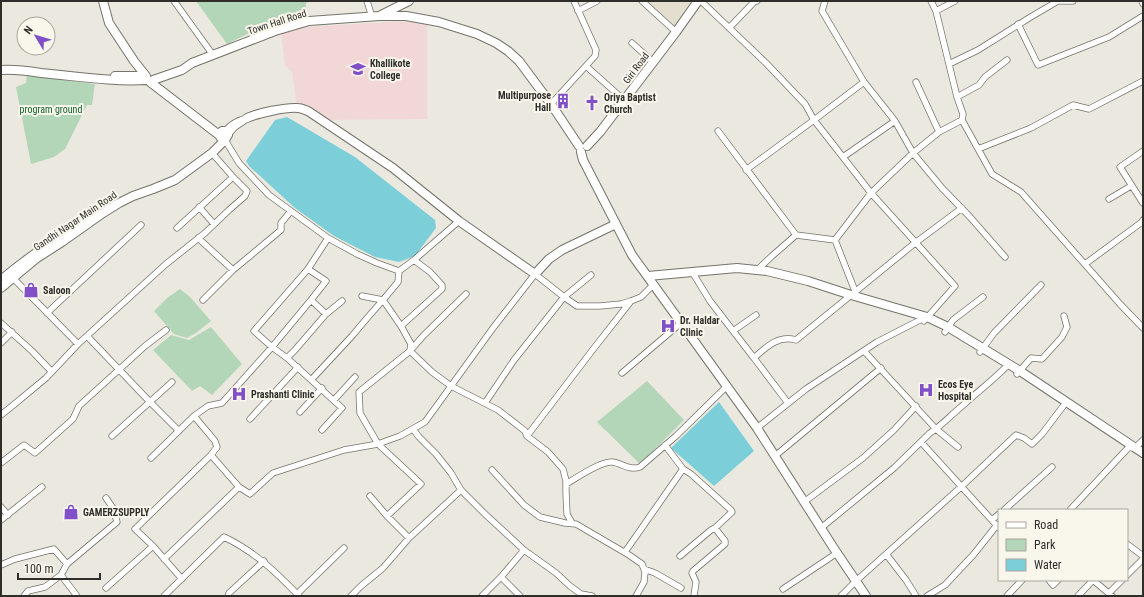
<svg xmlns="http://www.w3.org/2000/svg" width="1144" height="597" font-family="'Roboto Condensed',sans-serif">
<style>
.built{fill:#e3decd}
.education{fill:#f2d7d7}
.green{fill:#b4d6b8}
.water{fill:#7cced8}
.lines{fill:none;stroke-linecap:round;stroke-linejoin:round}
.street-casing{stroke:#75736a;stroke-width:7}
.secondary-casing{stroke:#75736a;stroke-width:10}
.street{stroke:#fff;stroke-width:5.5}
.secondary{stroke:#fff;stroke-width:8}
.labels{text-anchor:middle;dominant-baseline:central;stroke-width:4;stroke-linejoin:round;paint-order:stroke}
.street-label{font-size:10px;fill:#2f2e2b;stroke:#f9f6ec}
.poi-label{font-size:10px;font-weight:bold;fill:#2f2e2b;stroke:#f9f6ec;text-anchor:start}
.park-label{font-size:10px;fill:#16622c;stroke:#f9f6ec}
</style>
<rect width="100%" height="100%" fill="#ebe9df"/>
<path class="built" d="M643 1H692L672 28Z"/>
<path class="education" d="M427 21V119L324 120 297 107 292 72 285 66 281 32 307 27 386 22Z"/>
<path class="green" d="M196 1H311L306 3V13L276 20 227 44Z
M27 75 95 84 92 105H87L65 149 54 157 31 164 16 87 26 83Z
M180 289 190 297 211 321 196 333 187 338 174 334 154 311 167 298Z
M211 327 242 364 212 395 200 386 192 391 153 350 171 335 189 340Z
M647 381 684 420 640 464 597 422Z"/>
<path class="water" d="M287 117 355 157 435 220 436 228 415 256 399 262 375 257 334 236 295 208 249 166 246 161 275 120Z
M719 402 754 451 714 486 671 448Z"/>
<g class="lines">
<g class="street-casing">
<path id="street" d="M174 1 213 55
M367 1 372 17
M642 1 676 32
M701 1 766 63 805 104 814 120 871 193 955 286 924 321
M825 1 822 11 864 82 895 121 913 153 942 188 970 217 1005 257
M931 1 936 11 957 97 963 114 962 120 992 174 1021 192 1120 304 1143 328
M1142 1 1143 4
M578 11 597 1
M936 11 955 1
M1018 24 1038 65 1109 37 1143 16
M729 28 754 2 757 1
M632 43 653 62
M949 64 978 50 1029 18 1058 1H1073
M586 66 624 100
M916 82 939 132
M957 97 979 85 985 77 1007 60
M551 104 595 56 596 50 574 1
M225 131C231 124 238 120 247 118
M718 131 796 235
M228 135 235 127 244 121
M225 140 239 163 269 195 328 238 357 254 377 263 399 271 414 260 459 221
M978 149 1031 128 1073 105 1089 109 1143 81
M1143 151 1120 167 1143 203
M843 157 895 121
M746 170 814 120 864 82
M1109 199 1131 186
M199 207 214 224
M177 228 233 177
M198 238 233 270
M835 240 871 193 913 153 939 132 962 120
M835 240 855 291
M1085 264 1142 222 1143 220
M756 271 772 256 796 235 835 240
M694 275 710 301 754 358C766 347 778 335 796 340L915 243 962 208
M13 278 78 344
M362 296 383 300 401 326 411 344 410 351 432 372 451 386 498 410 525 431 527 436 548 452 563 469 566 481V493L567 514 572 523
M203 300 233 270 281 230V223L291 211
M47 313 141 225
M326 314 342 301
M1 323 32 351 52 372
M401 326 442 289V285L430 272 414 260
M733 331 756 315
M945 332 953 320 983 297
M87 336 150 402 179 431
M1 343 12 332
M864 351 936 429 958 447
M980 352 994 333 1041 285
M287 358 295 350 326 314 311 300 326 281 308 269
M754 358 788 403
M622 373 681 323
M1017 374 1031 358 1042 359 1062 337 1067 327 1064 316
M312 379 352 336 368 317 383 300 398 282 399 271
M334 400 355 377
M485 403 514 360 564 297 591 275
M300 412 322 388
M1 415 11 407 46 378 78 344 166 264 205 233 229 210 245 196 247 191 233 177 212 153
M250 419 298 367
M757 428 806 389 877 342 920 320
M413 429 419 437 436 454 451 473 461 490 486 515 524 550 556 573 570 586 581 594 592 596
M322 430 342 408 287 358 272 347 254 331 308 269 328 238
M112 436 172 382
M527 436 591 352 631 301
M921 442 999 528
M665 445 683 469 691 474 731 510 732 512 715 528 711 530 680 556
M211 455 239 487 250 494 273 473 344 450 378 444 400 436 425 422 493 328 535 274 564 297 577 306H600L621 304 631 301 641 297 654 284
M775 456 881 368
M151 458 194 416 208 406 222 403 272 347 311 300
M1 463 24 445 35 453 73 419 79 406 145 346 166 330
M492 470 524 505 540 517 565 523 576 524 629 555 642 564 645 572 644 582 636 596
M566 484C576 478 601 461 612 462 622 463 629 471 640 467L676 436 727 386
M370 496 387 516 409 538
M804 502 863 458 894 430 916 406
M1 507 8 515
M1004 510 1052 467
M1070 510 1129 447 1135 448 1143 440
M387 516 421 484 378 444 360 413 359 392 410 351 423 336 466 294
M1 520 42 487
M992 520 999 514
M821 528 894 468 930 433C941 426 950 416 961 407 976 393 992 381 1006 367
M1127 544 1143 556
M625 552 683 469
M886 554 906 580 916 596
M164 559 239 487
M1 565 15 559 54 549 67 564
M644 569 655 573 681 588
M61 575 77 596
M1127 575 1143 559
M501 577 520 596
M182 579 153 546 135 529 211 455 217 447 215 441 194 416
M1049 580 1053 585 1058 580
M1093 580 1112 596
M106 588 153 546
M783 589 837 553
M1109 593 1122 580
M297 594 344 548
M24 596 28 591 45 587 61 575 67 564 117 522 113 508 106 498
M164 596 224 537C254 551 277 573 299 596
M228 596 229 593 264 561
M351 596 361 586 383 568 409 538 461 490
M482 596 501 577 524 550
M694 596 696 582 692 573 693 571 725 544V541L715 528
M841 596 856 581 962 486 1016 435 1024 438 1032 444 1042 434 1064 405
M927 596 945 585 974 554 997 525
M1007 596 1022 580
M1078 596 1093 580"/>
</g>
<g class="secondary-casing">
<path id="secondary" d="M103 1 109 23 134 61 146 76
M381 15 409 1
M1 70C14 69 28 71 41 73 76 76 111 82 146 80
M115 76H145
M153 80 182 70 192 63 275 31 309 21 379 16H406L439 22 477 34 496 43 508 51 519 61 551 104 579 146
M150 82 219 135 221 138 225 140 228 135 225 131H222L219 135
M247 118C258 113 286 107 298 108 301 108 305 110 308 111L393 168 459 221 535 274 549 259 562 250 616 224
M587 146 600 132 676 32 698 1
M581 152 583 160 632 255 757 428 833 547 866 596
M648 276 737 268 767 271 808 281 851 295 927 317 948 327 1020 371 1143 453
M1 280C28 257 58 237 88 218
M1 288 37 258 62 242 103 213 119 203 133 196 153 189 175 180 212 153 225 140"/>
</g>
<use href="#street" class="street"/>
<use href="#secondary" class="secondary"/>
</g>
<defs>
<g id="university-bare" transform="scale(1.2)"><path d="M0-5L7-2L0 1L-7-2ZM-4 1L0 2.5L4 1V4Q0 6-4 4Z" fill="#8150c8" stroke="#f9f6ec" stroke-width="2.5" paint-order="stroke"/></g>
<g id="building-bare" transform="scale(1.2)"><path d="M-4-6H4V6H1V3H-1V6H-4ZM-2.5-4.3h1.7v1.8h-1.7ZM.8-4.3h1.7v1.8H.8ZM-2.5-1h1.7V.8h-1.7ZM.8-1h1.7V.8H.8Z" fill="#8150c8" stroke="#f9f6ec" stroke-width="2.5" paint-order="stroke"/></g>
<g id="church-bare" transform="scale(1.2)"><path d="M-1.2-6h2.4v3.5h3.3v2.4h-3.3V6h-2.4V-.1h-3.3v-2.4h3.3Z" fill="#8150c8" stroke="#f9f6ec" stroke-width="2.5" paint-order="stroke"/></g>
<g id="shop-bare" transform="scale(1.2)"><path d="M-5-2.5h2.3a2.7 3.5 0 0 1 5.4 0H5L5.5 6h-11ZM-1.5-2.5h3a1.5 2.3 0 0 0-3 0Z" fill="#8150c8" stroke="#f9f6ec" stroke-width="2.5" paint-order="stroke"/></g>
<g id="hospital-bare" transform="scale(1.2)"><path d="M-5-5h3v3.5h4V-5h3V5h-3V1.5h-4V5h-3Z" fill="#8150c8" stroke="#f9f6ec" stroke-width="2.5" paint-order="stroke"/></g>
</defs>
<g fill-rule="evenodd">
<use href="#university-bare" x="358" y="69"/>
<use href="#building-bare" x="563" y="101"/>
<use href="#church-bare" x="592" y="103"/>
<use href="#shop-bare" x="31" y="290"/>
<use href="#hospital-bare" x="668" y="326"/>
<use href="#hospital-bare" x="926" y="390"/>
<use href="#hospital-bare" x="239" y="394"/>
<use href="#shop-bare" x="71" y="512"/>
</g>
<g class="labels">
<g class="street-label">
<text transform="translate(277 22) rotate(-18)">Town Hall Road</text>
<text transform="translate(636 68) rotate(-53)">Giri Road</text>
<text transform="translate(75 221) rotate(-34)">Gandhi Nagar Main Road</text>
</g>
<g class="poi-label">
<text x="370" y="63">Khallikote<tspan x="370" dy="12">College</tspan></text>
<text x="551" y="95" text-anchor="end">Multipurpose<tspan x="551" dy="12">Hall</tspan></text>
<text x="604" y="97">Oriya Baptist<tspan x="604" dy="12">Church</tspan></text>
<text x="43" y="290">Saloon</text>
<text x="680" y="320">Dr. Haldar<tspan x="680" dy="12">Clinic</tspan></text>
<text x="938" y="384">Ecos Eye<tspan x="938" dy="12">Hospital</tspan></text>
<text x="251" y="394">Prashanti Clinic</text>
<text x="83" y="512">GAMERZSUPPLY</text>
</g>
<g class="park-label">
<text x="51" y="109">program ground</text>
</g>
</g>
<rect width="1144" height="597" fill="none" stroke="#2f2e2b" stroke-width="4"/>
<rect x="998" y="509" width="130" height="72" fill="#f9f6ec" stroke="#a8a69f"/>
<rect x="1006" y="522" width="20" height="6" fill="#ffffff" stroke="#a8a69f"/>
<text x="1034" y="529" font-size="12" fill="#2f2e2b">Road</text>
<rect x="1006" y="539" width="20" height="12" fill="#b4d6b8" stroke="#a8a69f"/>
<text x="1034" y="549" font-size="12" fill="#2f2e2b">Park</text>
<rect x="1006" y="559" width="20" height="12" fill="#7cced8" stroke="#a8a69f"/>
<text x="1034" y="569" font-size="12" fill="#2f2e2b">Water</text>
<g transform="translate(36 36) rotate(308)"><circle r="19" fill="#f9f6ec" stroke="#a8a69f"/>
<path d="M0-3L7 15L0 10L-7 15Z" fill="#8150c8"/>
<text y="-6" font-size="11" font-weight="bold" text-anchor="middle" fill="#2f2e2b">N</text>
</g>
<path d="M18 573v6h82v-6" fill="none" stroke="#2f2e2b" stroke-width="2"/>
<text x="24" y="573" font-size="12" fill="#2f2e2b" stroke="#f9f6ec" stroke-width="3" paint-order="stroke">100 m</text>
</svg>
